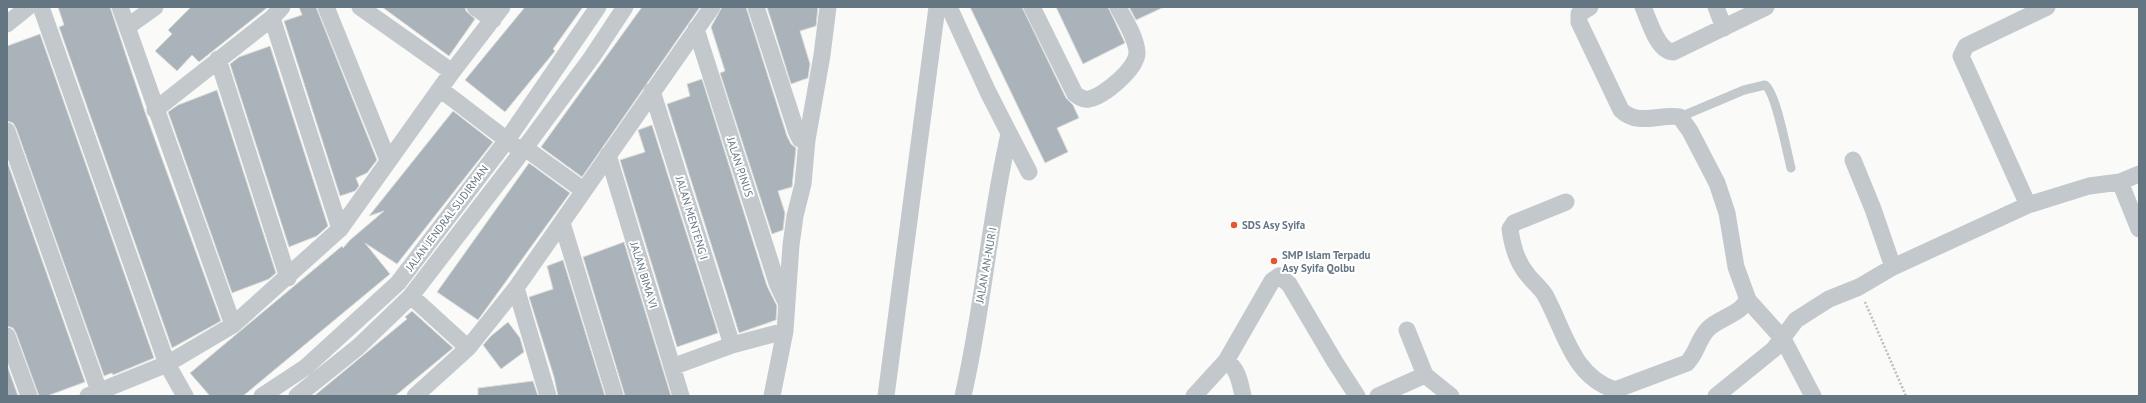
<svg xmlns="http://www.w3.org/2000/svg" width="2146" height="403" font-family="'PT Sans',sans-serif">
<style>
.building{fill:#aab3b9;stroke:#dcdcda}
.lines{fill:none;stroke-linecap:round;stroke-linejoin:round}
.path{stroke:#bbbfc2;stroke-width:2.5;stroke-dasharray:2 2;stroke-linecap:butt}
.lane{stroke:#c3c8cc;stroke-width:9}
.street{stroke:#c3c8cc;stroke-width:17}
.poi-dot{fill:#e4572e;stroke:#fff;stroke-width:1.5}
.labels{text-anchor:middle;dominant-baseline:central;stroke-width:4;stroke-linejoin:round;paint-order:stroke}
.street-label{font-size:11px;fill:#657683;stroke:#fff}
.poi-label{font-size:11px;font-weight:bold;fill:#657683;stroke:#fff;text-anchor:start}
</style>
<rect width="100%" height="100%" fill="#fafaf8"/>
<path class="building" d="M58 7H110L145 112 221 321 172 348 59 27 64 25Z
M191 7H268L199 62 192 55 177 71 155 51 172 34 168 30Z
M299 7H316L377 160 367 173 356 178 359 186 355 191 340 196 284 21 302 15Z
M382 7H465L466 11 475 19 449 56Z
M525 7H583L553 49 555 51 505 112 465 80Z
M642 7H700L582 177 541 147Z
M722 7H746L787 136 791 144 796 148 792 187 778 191 785 213 783 230 772 234 720 73 725 71 711 27Z
M767 7H818L816 26 800 31 810 64 808 78 791 84Z
M970 7H1022L1066 98 1073 105 1079 118 1057 128 1068 152 1045 163Z
M1056 7H1108L1125 43 1083 64Z
M1129 7H1164L1136 20Z
M40 34 154 358 113 375 112 373 104 376 16 128 13 123 7 121V46Z
M270 46 328 226 317 236 289 247 230 64 239 57Z
M702 79 767 286 777 306 776 320 739 333 667 104 690 96 687 84Z
M217 90 276 273 269 279 232 293 168 112 178 105Z
M453 111 493 142 397 264 365 243 390 274 243 396H210L190 373 342 246 343 248 350 240 384 211 369 216Z
M652 125 718 333 677 347 620 160 645 152 638 130Z
M7 161 85 382 47 396H39L16 333 13 328 7 326Z
M529 163 570 193 478 320 437 292Z
M624 242 663 370 671 396H625L583 257Z
M563 260 605 396H558L554 377 529 297 553 289 547 266Z
M412 311 453 348 395 396H314L407 319 405 317Z
M508 322 520 338 524 352 501 369 483 345 491 336Z
M7 365 18 396H7Z
M533 381 538 396H478V388Z"/>
<g class="lines">
<path class="path" d="M1865 302 1906 396"/>
<path class="lane" d="M1680 117 1744 90 1765 85C1776 92 1787 153 1791 168"/>
<path class="street" d="M41 7 167 364 185 396
M120 7 233 325
M326 7 388 160
M360 7 452 72
M475 7 493 20
M756 7 797 133 800 139 807 140
M949 7 988 92 1029 172
M1032 7 1075 94C1079 97 1083 100 1089 99 1104 96 1138 68 1137 52 1136 37 1125 21 1118 7
M1590 7 1579 14V22L1621 110C1638 127 1661 113 1680 117L1690 131 1717 183 1727 213 1736 267 1747 297C1746 313 1718 318 1708 329 1698 339 1697 353 1687 363L1615 390
M1643 7C1649 20 1657 51 1673 52L1766 7
M1716 7 1724 28
M272 18 340 229
M7 24 28 7
M127 27 155 7
M696 29 777 283 786 302
M218 59 288 278
M440 89 516 147
M652 91 732 345
M155 110 272 18 282 7
M7 131 99 391
M525 148 583 190
M608 155 681 396
M1853 160 1873 209 1893 267
M2139 174 2120 182 2139 229
M1566 202 1514 223 1510 229C1512 244 1517 262 1527 274 1533 282 1540 287 1545 295 1565 331 1572 376 1615 390L1617 396
M2028 205 1961 56 1966 46 1970 44 2047 7
M562 223 615 396
M516 288 548 396
M411 296 468 348
M1747 299 1783 339 1813 396
M1407 330 1425 375 1451 396
M7 336 29 396
M1226 361C1238 368 1240 383 1243 396
M672 367 732 345 785 331
M88 396 167 364 233 325 340 229 452 72 502 7
M262 396 306 367 398 283 507 140 598 7
M297 396 358 347 411 296 518 157 592 57 625 7
M415 396 468 348 516 288 712 7
M772 396 785 331 791 245 795 216 803 184 807 140 822 55 828 7
M886 396 937 7
M963 396C983 310 989 221 1009 134
M1194 396 1226 361 1272 281 1279 276 1289 284 1335 362 1357 396
M1378 396 1425 375
M1716 396 1774 349 1796 320 1829 299 1859 287 1893 267 2028 205 2089 186 2120 182"/>
</g>
<g class="poi-dot">
<circle cx="1234" cy="225" r="4"/>
<circle cx="1274" cy="261" r="4"/>
</g>
<g class="labels">
<g class="street-label">
<text transform="translate(740 167) rotate(72)">JALAN PINUS</text>
<text transform="translate(447 218) rotate(-53)">JALAN JENDRAL SUDIRMAN</text>
<text transform="translate(692 218) rotate(73)">JALAN MENTENG I</text>
<text transform="translate(986 265) rotate(-80)">JALAN AN-NUR I</text>
<text transform="translate(644 275) rotate(73)">JALAN BIMA VI</text>
</g>
<g class="poi-label">
<text x="1242" y="225">SDS Asy Syifa</text>
<text x="1282" y="255">SMP Islam Terpadu<tspan x="1282" dy="13">Asy Syifa Qolbu</tspan></text>
</g>
</g>
<rect width="2146" height="403" fill="none" stroke="#657683" stroke-width="16"/>
</svg>
